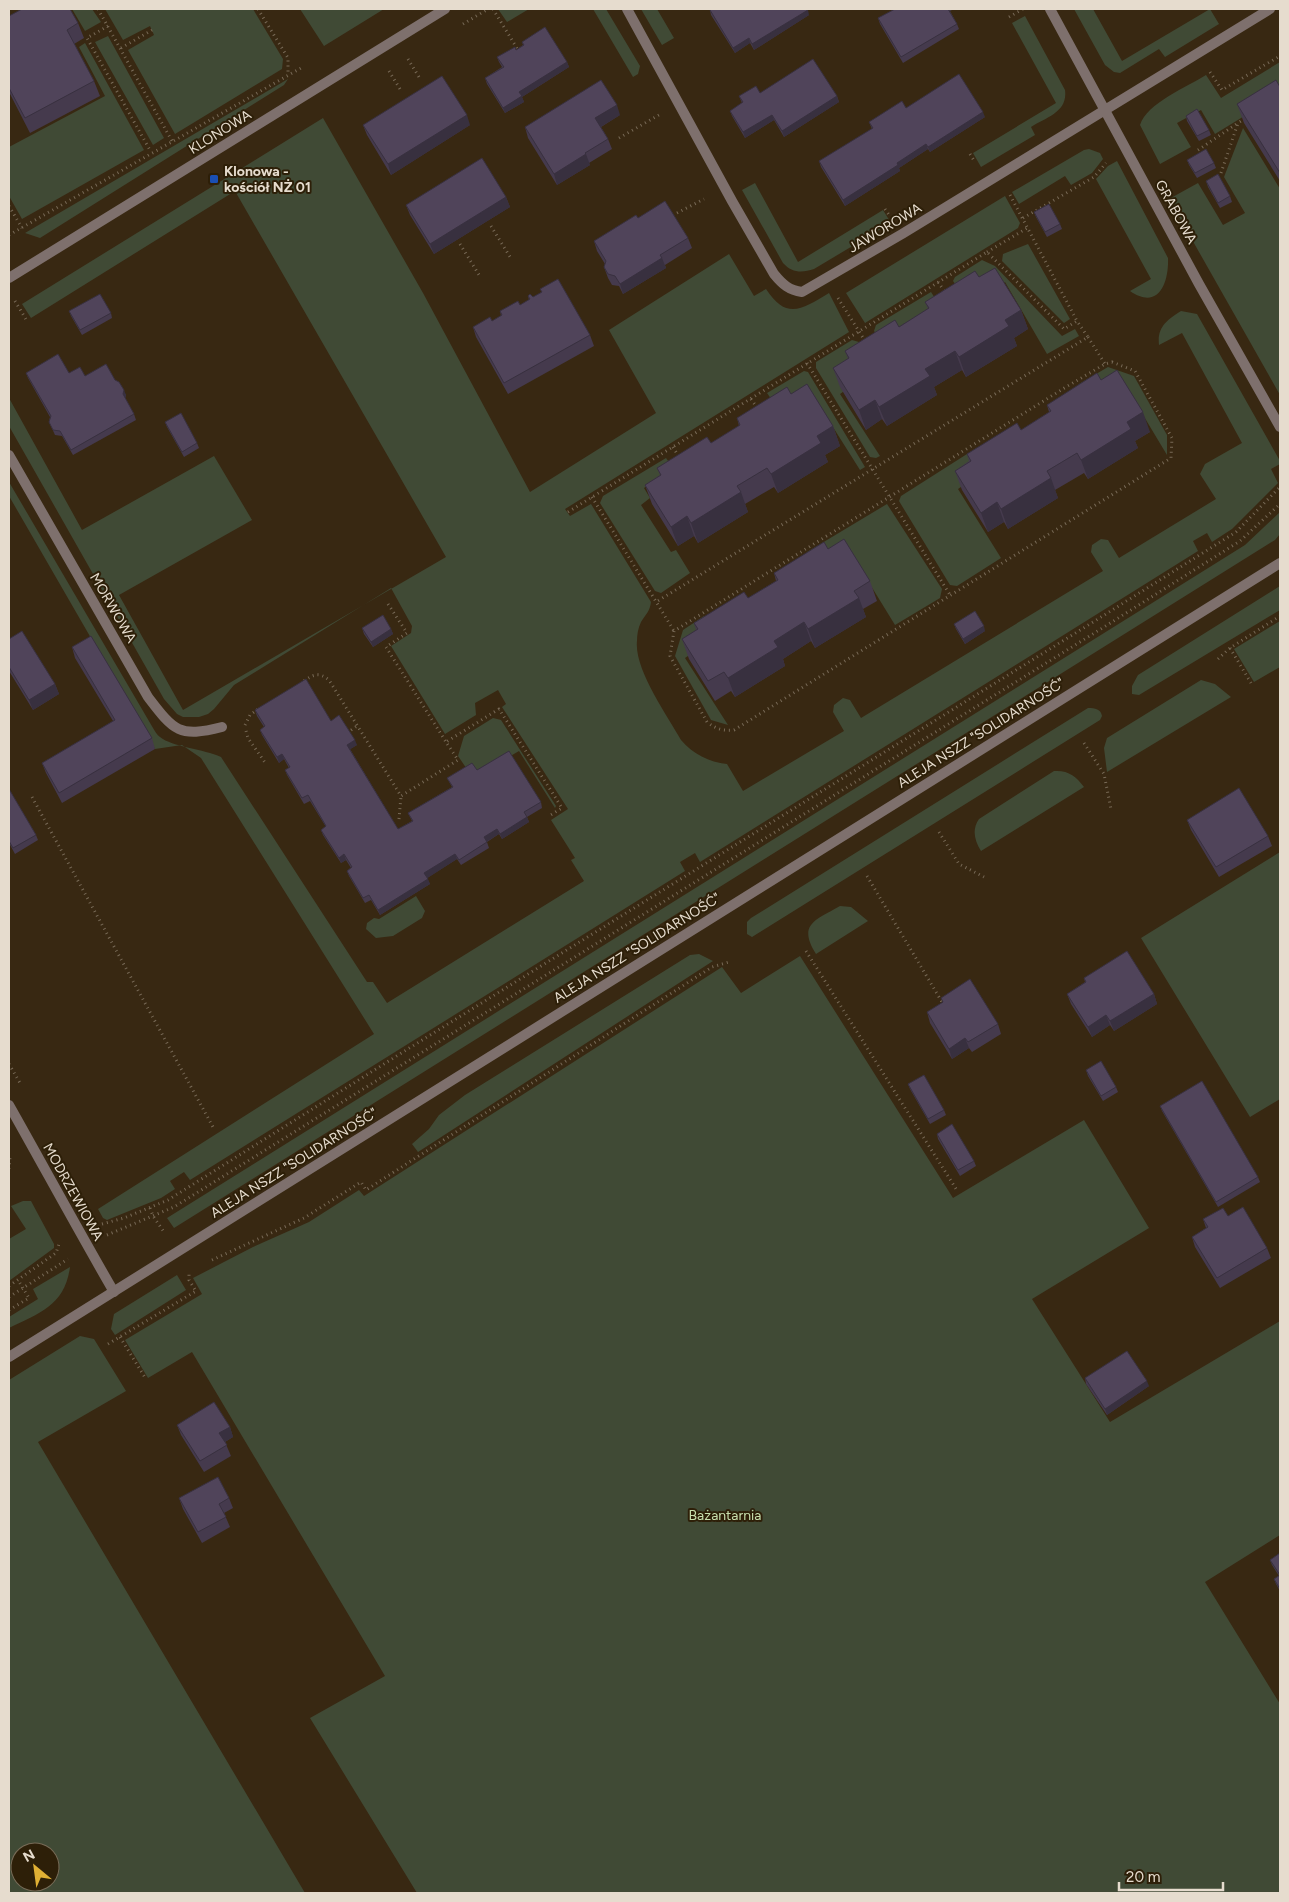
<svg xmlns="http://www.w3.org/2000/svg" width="1289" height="1902" font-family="Figtree,sans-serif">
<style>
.green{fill:#404a35;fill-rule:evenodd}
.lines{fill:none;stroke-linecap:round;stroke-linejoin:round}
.path{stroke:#786a57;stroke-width:3;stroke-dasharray:1 4;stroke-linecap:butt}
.service{stroke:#7e706d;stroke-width:10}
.minor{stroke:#7e706d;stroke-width:10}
.tertiary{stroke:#7e706d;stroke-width:10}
.wall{fill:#453a4d}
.shaded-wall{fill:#38303f}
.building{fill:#50445a;stroke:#38303f}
.transit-dot{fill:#1a4fb4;stroke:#2d1f08;stroke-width:2}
.labels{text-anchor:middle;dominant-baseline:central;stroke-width:4;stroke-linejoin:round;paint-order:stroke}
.street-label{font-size:14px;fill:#e6dcce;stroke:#2d1f08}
.poi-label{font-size:14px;font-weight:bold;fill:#e6dcce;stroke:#2d1f08;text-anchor:start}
.park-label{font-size:14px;fill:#c7dead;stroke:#2d1f08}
</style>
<rect width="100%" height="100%" fill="#382812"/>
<path class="green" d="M72 9H92L101 22 85 31Z
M105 9H253L283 59 282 69 175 134 128 50 154 35 150 26 123 40Z
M300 9H384L324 46Z
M498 9H529L507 22Z
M593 9H606L640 66 638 74 633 77Z
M641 9H657L674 38 662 45Z
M1074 9H1093L1122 61 1210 9 1219 24 1165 57 1159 49 1120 73 1114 72 1105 65Z
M1025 16 1065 90C1068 112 1047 117 1031 127L1035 135 981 167 973 153 1056 103 1012 23Z
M108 36 164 138 153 145 95 42Z
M85 43 144 150 22 219 9 196V147L105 96 79 47Z
M1280 62V94L1215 134 1201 110 1177 123 1191 147 1160 164 1140 125C1147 103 1187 87 1206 75L1221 98Z
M288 79 284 85 40 238 25 233Z
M323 118 423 293 530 492 656 413 609 330 729 254 754 296 766 289C787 321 802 309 829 293L849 332 565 509 570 516 591 504 651 602C650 611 646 614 641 622 638 628 637 635 637 641 634 669 667 715 681 740 693 754 709 762 727 764L743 791 844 731 833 712 834 705 843 698 850 700 861 718 1103 571 1091 552 1092 545 1101 539 1108 540 1119 558 1216 499 1200 474 1205 464 1242 443 1182 333 1159 345C1157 327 1167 320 1181 311L1197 314 1280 461V464L1271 469 1278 483 1232 529 1212 542 1207 533 1193 541 1198 551 700 862 695 853 680 862 685 871 190 1180 184 1172 170 1181 175 1189 161 1198 107 1220 103 1218 98 1209 374 1034 201 758 182 745 155 749 9 496V482L153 728C155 731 157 735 160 737 172 747 204 749 221 757L367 982H373L387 1003 584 881 571 860 575 858 551 820 568 809 502 707 506 704 498 690 475 703 476 715 445 734 391 646 411 633 412 626 391 588 234 685 214 709 208 714 199 717H183L177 714 164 699 9 426V398L82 530 214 456 252 520 119 595 183 710 446 557 235 191 31 318 22 304Z
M1243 128 1280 189V395L1169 199 1198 183 1223 225 1245 213 1224 177Z
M1089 149 1100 153 1103 159 1092 173 1071 185 1065 176 1019 204 1012 192 1084 150Z
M1117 161 1168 258C1169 282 1159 311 1130 291L1151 279 1096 179 1108 166Z
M755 183 798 262 883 210 891 223 814 269C802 273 792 273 783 263L742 190Z
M1005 196 1020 223 1018 228 865 323 846 293Z
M1028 244 1070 319 1064 323 1002 261 1003 254Z
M982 260 995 266 1062 336 1075 329 1079 336 1047 354 1005 282 995 288 961 292 953 281 955 277Z
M931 292 940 306 882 342 874 331 876 325Z
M852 340 859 342 865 352 847 389 840 394 880 456 876 458 870 457 816 368V362Z
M1108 367 1134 376 1167 435V455L1125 385 1078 389 1079 384Z
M804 371 808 372 865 467 860 470 814 397 776 406 767 393Z
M978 447 982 448 967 483 958 489 1001 558 957 586 950 585 899 501 901 496Z
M666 458 674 469 644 488 650 498 641 505 671 552 676 550 690 573 661 593 655 591 600 503 603 496Z
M887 504 942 589 940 598 895 625 852 555 806 558 807 552Z
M1280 512V534L1275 540 174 1228 167 1218 1245 545Z
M1280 586V610L1139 695 1132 694V686L1138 675Z
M704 616 697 650 685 658 728 725 711 720 675 656 683 630Z
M1280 621V667L1254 682 1234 649Z
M1201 680 1215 684 1231 697 1107 772 1104 748 1107 738Z
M1088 708C1095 708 1101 709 1102 716L1100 720 752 937 747 934V922L751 918Z
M493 718 501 720 556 806 555 808 519 751 473 778 458 756 464 736Z
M1054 771C1068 770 1076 776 1084 787L981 851C974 840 972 829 979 819Z
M1280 852V1099L1250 1117 1141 938Z
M416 896 425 911 422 918 393 936 376 938 366 929 367 923 374 918 379 919Z
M840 906 851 907 868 921 816 954C797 924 816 920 840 906Z
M699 954 713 961 418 1152 412 1144 429 1129 439 1115 465 1095 690 955Z
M800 956 953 1198 1084 1120 1149 1228 1032 1299 1110 1422 1280 1321V1535L1205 1582 1280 1704V1893H417L310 1718 385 1676 192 1352 148 1378 125 1340 202 1294 193 1278 253 1247 309 1222 359 1190 364 1196 722 967 741 993Z
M23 1201H31L54 1244V1248L9 1281V1239L26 1229 11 1206Z
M70 1267C65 1305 40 1313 9 1328V1317L38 1299 33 1289Z
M177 1275 186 1290 115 1335 111 1329 114 1314Z
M80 1336 94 1339 126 1391 38 1442 305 1893H9V1380ZM20 1852H50V1882H20Z"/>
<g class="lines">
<path class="path" d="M98 9 172 141
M258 9 288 58V74
M493 9 518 50
M1009 17 1023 9
M463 24 488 9
M108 26 87 38 151 152
M121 48 152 30
M408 59 419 77
M389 71 400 89
M1210 72 1222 90 1280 56
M619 138 659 115
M1198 150 1238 123
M970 154 975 162
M1221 173 1238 123 1246 118
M1010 195 1077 321
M9 206 22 228
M885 209 889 215
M677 213 704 199
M1023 218 1094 177 1106 163
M491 226 512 260
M9 235 301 68
M460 244 481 278
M987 252 1029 227
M938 282 945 292
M838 298 865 341
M15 301 27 321
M1088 337 1105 364
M1112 362 1135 371 1172 438 1171 458 734 730C723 731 716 729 707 722L670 656 674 631 1066 387 1105 364Z
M807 363 950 595
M751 399 758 409
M673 447 679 457
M592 497 674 631
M568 512 987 252 1064 329 1077 321 1088 337 656 602
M388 604 407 633 386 647 446 742
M1230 648 1251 683
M1218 659 1230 648 1280 616
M304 681C314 674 319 672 329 680L401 796 458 760 446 742 499 709 562 808 549 816
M245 725 250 715 258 709
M246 731 248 738 266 764
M347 733 357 726
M1084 743 1104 774 1111 809
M32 797 213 1127
M399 819 401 796
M939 832 959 864 984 877
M867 876 942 1002
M806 951 958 1192
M9 1064 20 1083
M9 1169 10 1157
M150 1208 153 1216 164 1232
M102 1224 124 1218 168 1200 403 1052 1098 619 1236 532 1280 487
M107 1235 174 1207 1104 627 1240 541 1280 504
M212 1260 304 1218 361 1182 366 1190 712 967 729 962
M9 1286 56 1253 59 1244
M9 1297 68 1259
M9 1310 29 1298 18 1280
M120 1337 146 1379
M108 1344 196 1291 189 1280V1271"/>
<path class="service" d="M627 9 732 201 774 274C783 285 789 290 802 292L902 234 1270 9
M1050 9 1199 284 1280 427"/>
<path class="minor" d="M9 278 445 9
M9 455 148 697C174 731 179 738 222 727
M9 1105C44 1167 78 1230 114 1292"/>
<path class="tertiary" d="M9 1357 1280 563"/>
</g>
<path class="wall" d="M895 9H954L950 11 957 24 959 29 903 63 880 24 878 18Z
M710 10 809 15 754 50 750 43 735 53 711 15Z
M9 16 78 23 84 38 74 44 94 81 100 96 30 133 9 92Z
M522 42 567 62 569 67 522 97 524 102 505 113 487 84 485 78 502 67 499 62 497 57 516 50 523 45Z
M1280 87V181L1244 123 1237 104Z
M760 93 837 96 839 102 784 137 774 120 745 138 732 116 730 111 742 103 739 96Z
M906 108 985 117 930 152 928 149 899 168 900 171 845 206 821 167 819 161 872 129 869 122Z
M620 115 601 127 608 139 612 149 589 163 590 165 557 185 528 138 525 127Z
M1186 116 1209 130 1211 135 1199 141 1187 121Z
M363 125H470L391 175 367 135Z
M1187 160 1214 163 1216 168 1197 178 1189 165Z
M1206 181 1230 196 1232 202 1220 208 1208 187Z
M506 197 510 207 434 254 410 215 406 205Z
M1034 212 1060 224 1062 229 1047 237 1036 217Z
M638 218 688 238 692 248 665 265 666 268 623 294 619 286 612 285 608 278 604 267 605 264 597 251 594 241Z
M979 277 1021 310 1028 329 1014 338 1017 346 966 377 962 370 934 387 937 395 887 426 882 419 866 430 840 387 833 368 848 359 845 351 899 327 928 309 925 302Z
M540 289 590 335 594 346 508 394 476 337 473 327 492 321 501 316 500 311 520 305 529 300 528 296 533 297 542 292Z
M69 311 111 313 112 318 82 335 71 316Z
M26 373 85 376 115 380 126 395 125 398 134 414 136 420 73 455 62 436 55 435 49 422 50 417 28 378Z
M1101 380 1150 432 1135 441 1138 448 1088 479 1084 473 1055 490 1058 498 1008 529 1004 522 988 532 962 490 955 471 969 461 967 454 1021 430 1049 412 1047 405Z
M791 394 833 426 840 446 825 455 828 462 778 493 774 487 745 504 748 512 698 543 694 536 678 546 652 504 645 485 660 475 657 468 711 443 739 426 737 418Z
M165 422 197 443 199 448 184 457 167 427Z
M828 549 870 581 877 601 863 609 866 617 815 648 811 641 783 659 785 666 735 697 731 691 715 701 689 659 682 639 696 630 694 623 748 598 776 581 774 573Z
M954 624 985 631 965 644 956 629Z
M362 628 391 629 393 634 373 647 364 634Z
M9 639 55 684 59 694 33 710 9 671Z
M72 647 152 738 155 749 62 803 46 773 42 763 113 721 75 658Z
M255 710 331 721 357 745 350 749 398 829 412 821 408 813 452 787 447 778 477 770 541 802 542 808 527 817 529 822 502 839 499 834 487 842 489 848 461 865 457 859 427 878 430 884 380 915 371 900 365 903 349 876 347 871 351 868 346 860 341 863 323 835 321 830 326 827 310 801 304 804 287 775 285 770 289 768 284 759 279 763 262 735 260 730 264 727 257 716Z
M9 789 36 835 38 840 15 854 9 843Z
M1187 820 1268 836 1272 846 1219 877 1191 830Z
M1084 978 1154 994 1157 1004 1114 1031 1110 1025 1092 1037 1071 1004 1067 994 1085 982Z
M927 1012 998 1024 1001 1034 972 1052 969 1048 952 1059 930 1023Z
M1086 1070 1116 1087 1118 1092 1103 1101 1088 1076Z
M908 1084 944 1110 946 1115 930 1124 910 1089Z
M1160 1106 1258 1177 1260 1182 1218 1207 1162 1111Z
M937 1134 974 1161 976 1166 960 1176 938 1139Z
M1228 1216 1267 1248 1271 1258 1220 1288 1195 1247 1192 1237 1206 1228 1203 1219Z
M1085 1378 1149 1386 1107 1415 1086 1384Z
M177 1425 230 1427 233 1437 225 1442 231 1456 204 1472 181 1435Z
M179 1498H229L233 1508 224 1513 230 1527 202 1543 183 1509Z
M1280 1553V1591L1276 1584 1274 1579 1279 1576 1272 1565 1270 1560Z"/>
<path class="shaded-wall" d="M808 10 809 15 754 50 752 44Z
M749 38 750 43 735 53 733 48Z
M567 62 569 67 522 97 524 102 505 113 503 108 519 92Z
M837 96 839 102 784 137 782 131Z
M617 105 620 115 599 128 595 118Z
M983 112 985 117 930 152 928 147Z
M467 115 470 125 391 175 388 164Z
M772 115 774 120 745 138 743 132Z
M926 144 928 149 899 168 900 171 845 206 843 200 897 163Z
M586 154 590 165 557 185 554 174Z
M506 197 510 207 434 254 430 244Z
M662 258 666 268 623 294 620 284Z
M1021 310 1028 329 1014 338 1017 346 966 377 959 357 1005 320Z
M955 351 962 370 934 387 937 395 887 426 879 407 925 369Z
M124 390 126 395 125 399 123 394Z
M875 400 882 419 866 430 859 410Z
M1143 412 1150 432 1135 441 1138 448 1088 479 1081 460 1127 422Z
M833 426 840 446 825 455 828 462 778 493 771 474 817 436Z
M1051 478 1058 498 1008 529 1001 509Z
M741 492 748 512 698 543 691 523Z
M997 502 1004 522 988 532 981 513Z
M687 516 694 536 678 546 671 527Z
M859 598 866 617 815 648 808 629Z
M804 622 811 641 783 659 785 666 735 697 728 678 774 641Z
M984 626 985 631 965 644 963 639Z
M391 629 393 634 373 647 371 642Z
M55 684 59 694 33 710 29 700Z
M355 740 357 745 349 750 347 745Z
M282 754 284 759 279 763 277 757Z
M527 817 529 822 502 839 500 834Z
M497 829 499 834 486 842 484 837Z
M344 854 346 860 341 863 339 858Z
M455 854 457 859 426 879 424 873Z
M428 879 430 884 380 915 378 910Z
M1154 994 1157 1004 1114 1031 1110 1021Z
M1106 1015 1110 1025 1092 1037 1088 1027Z
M965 1038 969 1048 952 1059 949 1049Z
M1147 1381 1149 1386 1107 1415 1105 1409Z
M230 1427 233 1437 223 1443 219 1433Z"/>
<path class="building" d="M22 9H70L78 23 67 30 94 81 25 118 9 88V16Z
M711 9H807L808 10 752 44 749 38 733 48 710 10Z
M895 9H948L957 24 901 57 878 18Z
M545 27 567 62 519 92 522 96 503 108 485 78 504 67 497 57 515 47 516 50 524 45 522 42Z
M813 59 837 96 782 131 772 115 743 132 730 111 743 102 739 96 756 86 760 93Z
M959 74 983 112 928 147 926 144 897 163 898 165 843 200 819 161 873 128 869 122 902 101 906 108Z
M442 76 467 115 388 164 363 125Z
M601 80 617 105 595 118 608 139 585 153 586 154 554 174 525 127Z
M1276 80 1280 87V173L1237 104Z
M1197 109 1209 130 1197 136 1186 116Z
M1206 149 1214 163 1195 173 1187 160Z
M482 158 506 197 430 244 406 205Z
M1218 174 1230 196 1218 203 1206 181Z
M665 201 688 238 660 255 662 258 620 284 615 276 608 274 604 267 606 261 594 241 636 215 638 218Z
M1049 204 1060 224 1045 232 1034 212Z
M995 268 1021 310 1005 320 1009 326 959 357 955 351 925 369 930 376 879 407 875 400 859 410 833 368 849 358 845 351 895 320 899 327 929 308 925 302 975 271 979 277Z
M558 279 590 335 504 383 473 327 490 317 492 321 502 315 500 311 518 301 520 305 530 299 528 296 530 294 533 297 542 292 540 289Z
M100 294 111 313 80 330 69 311Z
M58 354 69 373 80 367 85 376 106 364 115 380 119 382 124 390 123 394 134 414 71 450 60 431 53 430 49 422 51 416 26 373Z
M1117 370 1143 412 1127 422 1131 429 1081 460 1077 453 1047 471 1051 478 1001 509 997 502 981 513 955 471 971 461 967 454 1017 423 1021 430 1051 411 1047 405 1097 373 1101 380Z
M807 384 833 426 817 436 821 443 771 474 767 468 737 486 741 492 691 523 687 516 671 527 645 485 661 475 657 468 707 437 711 443 740 425 737 418 787 387 791 394Z
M181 413 197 443 182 452 165 422Z
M844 539 870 581 854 591 859 598 808 629 804 622 774 641 778 647 728 678 724 672 708 681 682 639 698 629 694 623 744 592 748 598 778 580 774 573 824 542 828 549Z
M975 611 984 626 963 639 954 624Z
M383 615 391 629 371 642 362 628Z
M22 631 55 684 29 700 9 667V639Z
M91 636 152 738 59 793 42 763 115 720 72 647Z
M306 679 331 721 339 715 355 740 347 745 398 829 413 821 408 813 453 787 447 778 472 763 477 770 509 751 541 802 524 812 527 817 500 834 497 829 484 837 487 842 459 860 455 854 424 873 428 879 378 910 369 895 363 898 347 871 352 867 344 854 339 858 321 830 326 826 308 795 302 798 285 770 290 767 282 754 277 757 260 730 265 726 255 710Z
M1239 788 1268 836 1216 867 1187 820Z
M9 789 36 835 13 848 9 841Z
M1127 951 1154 994 1110 1021 1106 1015 1088 1027 1067 994 1086 982 1084 978Z
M970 979 998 1024 968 1042 965 1038 949 1049 927 1012 943 1002 941 998Z
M1101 1061 1116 1087 1101 1096 1086 1070Z
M924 1075 944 1110 928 1119 908 1084Z
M1202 1081 1258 1177 1216 1202 1160 1106Z
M952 1124 974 1161 958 1170 937 1134Z
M1243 1207 1267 1248 1217 1278 1192 1237 1208 1227 1203 1219 1223 1208 1228 1216Z
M1127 1351 1147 1381 1105 1409 1085 1378Z
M214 1402 230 1427 219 1433 227 1445 200 1461 177 1425Z
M218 1477 229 1498 219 1504 226 1517 198 1532 179 1498Z
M1280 1553V1589L1274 1579 1280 1575 1270 1560Z"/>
<rect class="transit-dot" x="209" y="174" width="10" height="10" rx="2.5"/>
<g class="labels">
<g class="street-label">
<text transform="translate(220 132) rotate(-32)">KLONOWA</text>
<text transform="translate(1176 212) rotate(61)">GRABOWA</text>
<text transform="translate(885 228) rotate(-31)">JAWOROWA</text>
<text transform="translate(113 608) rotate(60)">MORWOWA</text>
<text transform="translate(981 733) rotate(-32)">ALEJA NSZZ "SOLIDARNOŚĆ"</text>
<text transform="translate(637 948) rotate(-32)">ALEJA NSZZ "SOLIDARNOŚĆ"</text>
<text transform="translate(294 1163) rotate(-32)">ALEJA NSZZ "SOLIDARNOŚĆ"</text>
<text transform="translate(73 1192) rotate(61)">MODRZEWIOWA</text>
</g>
<g class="poi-label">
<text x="224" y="171">Klonowa -<tspan x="224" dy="16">kościół NŻ 01</tspan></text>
</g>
<g class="park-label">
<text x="725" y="1515">Bażantarnia</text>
</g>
</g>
<rect width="1289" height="1902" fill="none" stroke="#e6dcce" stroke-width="20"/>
<g transform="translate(35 1867) rotate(331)"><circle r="24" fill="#2d1f08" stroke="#776b57"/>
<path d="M0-4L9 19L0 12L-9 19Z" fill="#e0b034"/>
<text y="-8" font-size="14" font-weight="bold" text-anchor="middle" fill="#e6dcce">N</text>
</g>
<path d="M1119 1882v8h104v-8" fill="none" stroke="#e6dcce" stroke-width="2.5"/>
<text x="1126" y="1882" font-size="15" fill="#e6dcce" stroke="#2d1f08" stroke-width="4" paint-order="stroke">20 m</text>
</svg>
